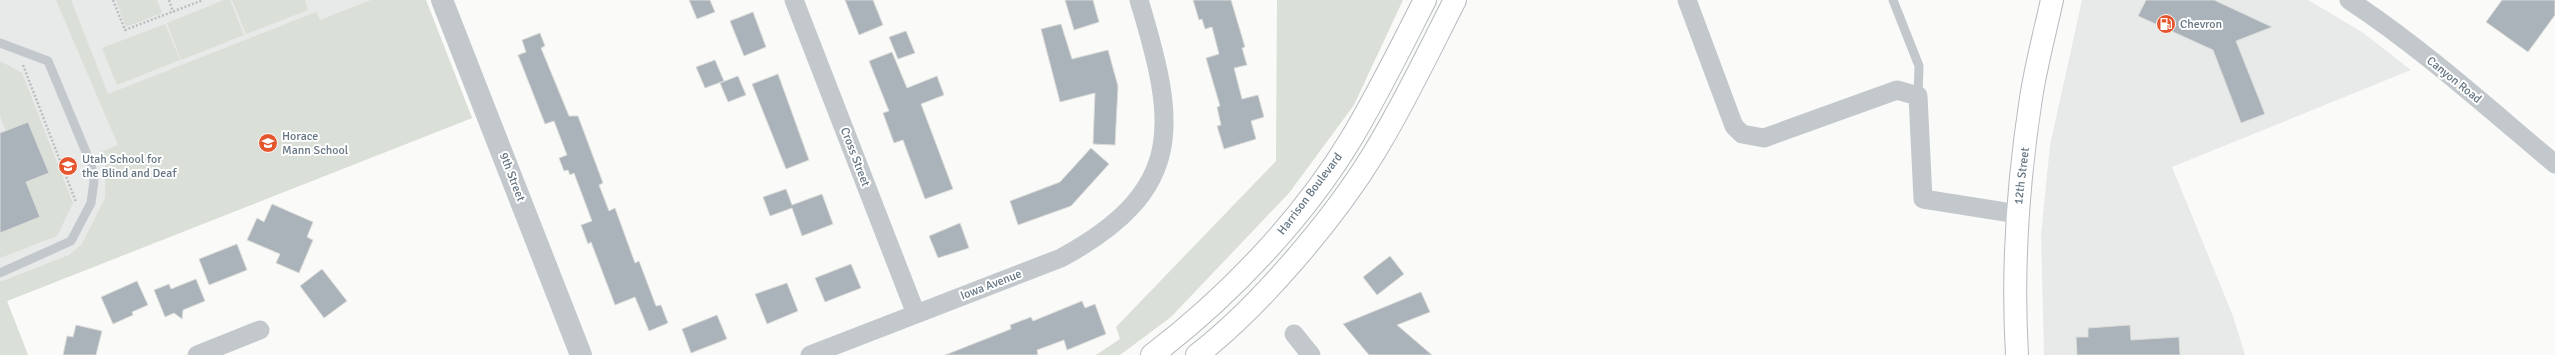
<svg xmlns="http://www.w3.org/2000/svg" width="2555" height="355" font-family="Signika,sans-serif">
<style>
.built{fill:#e8e9e9}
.green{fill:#dadfd7}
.building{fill:#aab3b9;stroke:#dcdcda}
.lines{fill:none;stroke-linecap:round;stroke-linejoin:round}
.secondary-casing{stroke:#b3babf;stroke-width:24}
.primary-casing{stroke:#b5babe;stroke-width:24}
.path{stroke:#bbbfc2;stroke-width:2.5;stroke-dasharray:2 2;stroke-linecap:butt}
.service{stroke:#c3c8cc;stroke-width:9}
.minor{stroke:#c3c8cc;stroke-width:19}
.tertiary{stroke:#c3c8cc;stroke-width:22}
.secondary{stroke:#fff;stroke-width:22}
.primary{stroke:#fff;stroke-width:22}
.labels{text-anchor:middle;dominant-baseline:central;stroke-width:4;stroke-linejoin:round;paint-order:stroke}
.poi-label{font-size:12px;fill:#657683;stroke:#fff;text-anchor:start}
.street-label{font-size:12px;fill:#657683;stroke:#fff}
</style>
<rect width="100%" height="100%" fill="#fafaf8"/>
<path class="built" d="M0 0H426L472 118 7 301 28 355H0Z
M2082 0H2308L2362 32 2411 70 2172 167 2233 316 2245 355H2044L2041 235 2050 145Z"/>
<path class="green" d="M56 0H71L108 94 316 12 320 20 371 0H426L472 118 7 301 28 355H0V282L69 255 82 244 105 198 106 168 101 152 118 145Z
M116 0H157L162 13 126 27Z
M224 0H230L244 35 181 60 167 23Z
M232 0H305L308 10 246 34Z
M1277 0H1403L1354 105 1289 193 1171 317 1120 355H1096L1120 339 1116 327 1276 161Z
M165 24 180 60 117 85 102 48Z
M0 61 22 73 73 203 57 236 0 258V233L40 217 26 182 49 173 28 122 6 131 0 116Z"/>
<path class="building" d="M689 0H710L715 12 697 19Z
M845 0H873L883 25 859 35Z
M1065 0H1093L1099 22 1074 30Z
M1193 0H1231L1245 47 1242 48 1247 65 1234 68 1242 99 1258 95 1264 117 1251 121 1256 139 1224 149 1217 126 1221 125 1217 107 1220 106 1206 58 1219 54 1212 27 1205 29 1202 19 1199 20Z
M2146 0H2214L2272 27 2236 41 2265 114 2241 123 2213 50 2138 16Z
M2502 0H2555V15L2528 52 2486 22Z
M753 12 766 47 744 56 730 21Z
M1061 24 1072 59 1108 50 1118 86 1115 145 1093 144 1095 93 1060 102 1041 29Z
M906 31 915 53 898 59 889 37Z
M540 33 545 46 541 48 569 116H578L603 183 599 185 609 211 615 208 635 263 639 261 656 306 661 305 668 323 649 331 635 297 615 305 591 242 588 244 581 225 592 221 574 173 570 175 568 170 564 171 559 158 567 155 554 121 545 124 518 55 526 52 522 40Z
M892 52 907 88 937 76 944 95 921 104 953 189 925 199 903 140 894 143 883 113 889 111 869 61Z
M715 60 724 81 705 88 696 67Z
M778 74 809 160 786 169 752 84Z
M738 76 746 95 728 102 720 83Z
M28 122 49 173 26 182 40 217 0 233V133Z
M1091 148 1109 164 1071 206 1018 225 1010 201 1060 182Z
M786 189 792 205 822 194 833 224 802 236 792 208 770 216 763 197Z
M272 204 313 222 307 237 313 240 299 273 276 263 280 254 247 240 257 218 264 222Z
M960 223 969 248 938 258 929 236Z
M237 244 247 270 209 285 199 259Z
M1390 256 1404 274 1377 295 1363 277Z
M851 264 861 288 825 302 815 278Z
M322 269 347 301 324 318 300 286Z
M196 279 205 301 183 310 182 319 174 313 165 317 154 290 169 284 171 289Z
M137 281 148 305 132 312 133 315 113 324 101 297Z
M787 283 798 311 767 324 755 294Z
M1421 292 1430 312 1397 325 1432 355H1369L1343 324Z
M1082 301 1085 308 1095 304 1106 334 1067 350 1064 340 1037 350 1038 355H945L1011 329 1010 325 1031 317 1033 321Z
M717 315 727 339 691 353 682 329Z
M76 325 102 331 96 355H63L67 336 73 337Z
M2130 325 2131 340 2179 337 2180 355H2077L2076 337H2088V328Z"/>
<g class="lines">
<g class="secondary-casing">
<path id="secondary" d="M1152 355C1227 298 1302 220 1351 139 1378 94 1401 47 1425 0
M1197 355C1259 307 1333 220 1374 153 1404 104 1429 51 1455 0"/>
</g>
<g class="primary-casing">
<path id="primary" d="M2017 355C2012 270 2018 182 2031 98 2036 65 2045 32 2052 0"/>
</g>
<path class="path" d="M113 0 125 30 203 0
M169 0 173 12
M23 65 76 202"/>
<path class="service" d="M1893 0 1919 66 1918 96
M0 43 48 61 91 164 94 181 91 203 71 241 0 273"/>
<path class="minor" d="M794 0 916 314
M1687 0 1734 126 1742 134 1764 138 1897 90 1918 96 1923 199 2018 214
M2349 0C2422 48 2488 108 2555 164
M1294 334 1311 355
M197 355 260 330
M810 355 1061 258C1188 189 1176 123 1139 0"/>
<path class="tertiary" d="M442 0 581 355"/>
<use href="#secondary" class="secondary"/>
<use href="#primary" class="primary"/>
</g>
<defs>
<g id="fuel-disc" transform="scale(1)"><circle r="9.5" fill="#e4572e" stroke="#fff"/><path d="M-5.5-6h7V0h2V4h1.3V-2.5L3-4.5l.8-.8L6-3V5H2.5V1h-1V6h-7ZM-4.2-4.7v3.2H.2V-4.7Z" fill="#fff"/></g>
<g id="school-disc" transform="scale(1)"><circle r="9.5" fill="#e4572e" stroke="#fff"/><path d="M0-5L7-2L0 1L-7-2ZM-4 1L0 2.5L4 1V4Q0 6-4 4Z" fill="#fff"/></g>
</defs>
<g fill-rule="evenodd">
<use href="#fuel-disc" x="2166" y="24"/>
<use href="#school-disc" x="268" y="143"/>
<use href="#school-disc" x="68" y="166"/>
</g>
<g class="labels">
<g class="poi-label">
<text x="2180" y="24">Chevron</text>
<text x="282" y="136">Horace<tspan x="282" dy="14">Mann School</tspan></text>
<text x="82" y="159">Utah School for<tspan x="82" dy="14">the Blind and Deaf</tspan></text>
</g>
<g class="street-label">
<text transform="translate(2454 80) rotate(39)">Canyon Road</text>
<text transform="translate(855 157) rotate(69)">Cross Street</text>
<text transform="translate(2022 176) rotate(-83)">12th Street</text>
<text transform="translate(512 177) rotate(69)">9th Street</text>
<text transform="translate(1310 194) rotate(-53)">Harrison Boulevard</text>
<text transform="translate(991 285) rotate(-21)">Iowa Avenue</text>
</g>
</g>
</svg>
